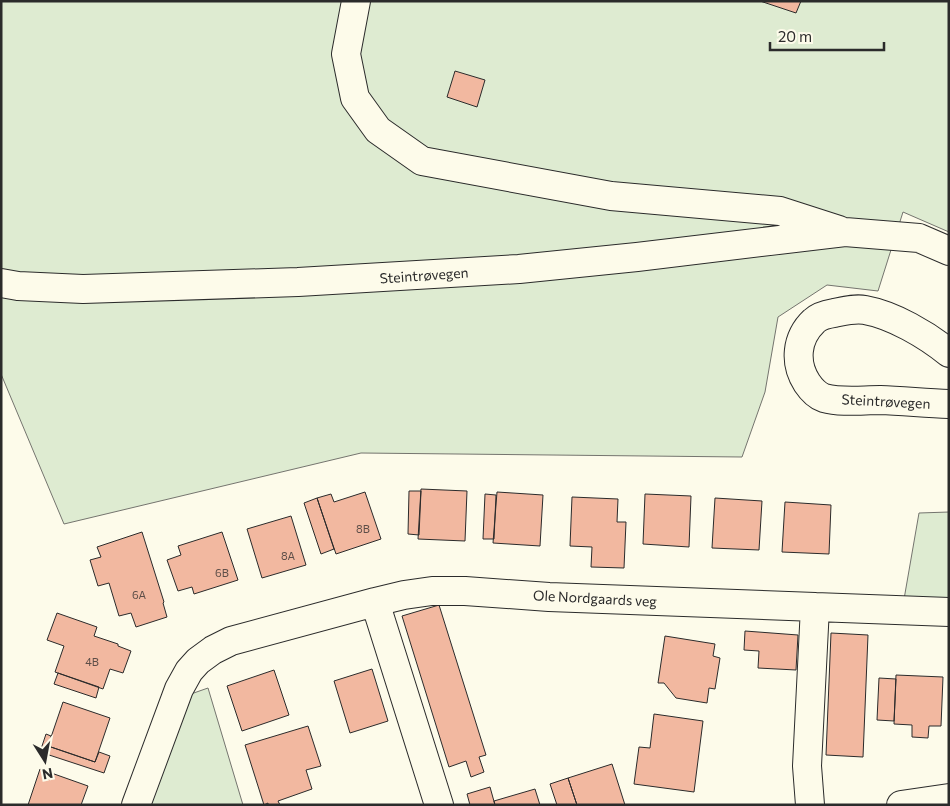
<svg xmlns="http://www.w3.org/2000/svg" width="950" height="806" font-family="Commissioner,sans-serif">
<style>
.green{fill:#deebd1;stroke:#74746e}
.building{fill:#f2b8a0;stroke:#2b2b2b}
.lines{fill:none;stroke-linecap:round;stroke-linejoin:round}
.minor-casing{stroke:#2b2b2b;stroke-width:30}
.minor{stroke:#fdfbea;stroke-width:28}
.labels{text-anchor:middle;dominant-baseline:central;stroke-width:4;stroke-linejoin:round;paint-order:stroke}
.number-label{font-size:11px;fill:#5d4e48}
.street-label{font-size:14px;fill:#2b2b2b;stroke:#fdfbea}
</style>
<rect width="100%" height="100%" fill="#fdfbea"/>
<path class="green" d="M1 1H949V232L903 212 878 291 827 285 778 317 765 392 742 457 361 453 64 524 1 374Z
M949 512V605H903L919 513Z
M208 688 243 805H147L188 695Z"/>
<path class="building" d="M760 1H801L796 13Z
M455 71 485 80 477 107 447 97Z
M421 489 467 491 465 541 418 539Z
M409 491H421L419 535 408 534Z
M365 492 381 539 336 554 317 498 331 494 334 502Z
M497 492 543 495 540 546 493 543Z
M485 494 496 495 494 539H483Z
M645 494 691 496 689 547 643 544Z
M572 497 618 499 617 522H626L624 568 591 567 592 547 570 546Z
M317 498 334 549 321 554 304 503Z
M715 498 762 501 759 550 712 548Z
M785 502 831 505 829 554 782 552Z
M291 516 306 565 262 578 247 529Z
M142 532 164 602 163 603 167 617 136 627 131 613 119 616 109 583 98 586 90 560 101 557 97 547Z
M222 532 238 580 194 594 192 587 178 591 167 560 181 555 178 546Z
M439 605 486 755 479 757 484 772 471 777 466 761 449 767 402 616Z
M57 613 97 627 94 636 118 644V646L131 651 123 673 110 669 103 689 55 672 64 646 47 640Z
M745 631 798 635 796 670 758 668 759 651 744 650Z
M831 633 868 635 863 757 826 755Z
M665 636 715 644 713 656 720 658 715 689 709 688 707 703 676 698 664 683H658Z
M372 669 388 721 350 733 334 681Z
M274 670 289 715 242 731 227 686Z
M58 673 99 687 96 698 54 684Z
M896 675 943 677 941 726H929L928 738 912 737V725L894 724Z
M879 678 896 679 894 721 877 720Z
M63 702 110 718 95 762 48 746Z
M654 714 703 721 694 792 634 784 639 747 650 748Z
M308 726 321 766 306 770 312 789 278 801 280 805H268V803L264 805 245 745Z
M46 734 51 736 48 746 95 762 99 752 110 756 104 773 40 752Z
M612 764 625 805H577L568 778Z
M40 769 88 786 81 805H28Z
M568 778 577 805H557L550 784Z
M490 787 495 805H470L467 794Z
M535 789 540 805H495L494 801Z"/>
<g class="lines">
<g class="minor-casing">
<path id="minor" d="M356 1 346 54 355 98 378 130 422 161 611 196 780 211 839 230
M1 283 18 286 83 289 298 282 519 269 637 257 845 232 919 238 949 251
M949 353C927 335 893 315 865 310 855 308 844 311 834 313 828 314 819 316 814 321 796 338 794 363 807 383 811 389 816 395 824 398 842 403 862 400 880 400 903 401 926 403 949 404
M375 602 439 805
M136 805 179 689 189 671 198 661 213 650 231 641 375 602 404 595 432 591H465L549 597 949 612
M810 805 807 766 815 607
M901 805 949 798"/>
</g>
<use href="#minor" class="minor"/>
</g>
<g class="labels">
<g class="number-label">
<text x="363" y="528">8B</text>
<text x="288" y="555">8A</text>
<text x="222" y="572">6B</text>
<text x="139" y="594">6A</text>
<text x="92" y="661">4B</text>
</g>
<g class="street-label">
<text transform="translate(424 275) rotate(-4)">Steintrøvegen</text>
<text transform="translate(886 401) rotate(3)">Steintrøvegen</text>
<text transform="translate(595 598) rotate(3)">Ole Nordgaards veg</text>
</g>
</g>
<rect width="950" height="806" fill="none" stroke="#2b2b2b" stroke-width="5"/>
<g transform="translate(45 761) rotate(169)" stroke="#fdfbea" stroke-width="4" paint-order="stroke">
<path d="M0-4L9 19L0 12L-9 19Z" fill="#2b2b2b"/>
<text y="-8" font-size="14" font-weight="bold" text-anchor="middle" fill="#2b2b2b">N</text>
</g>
<path d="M770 42v8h114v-8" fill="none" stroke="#2b2b2b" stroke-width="2.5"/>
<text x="778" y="42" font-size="15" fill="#2b2b2b" stroke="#fdfbea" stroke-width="4" paint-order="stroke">20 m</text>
</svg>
